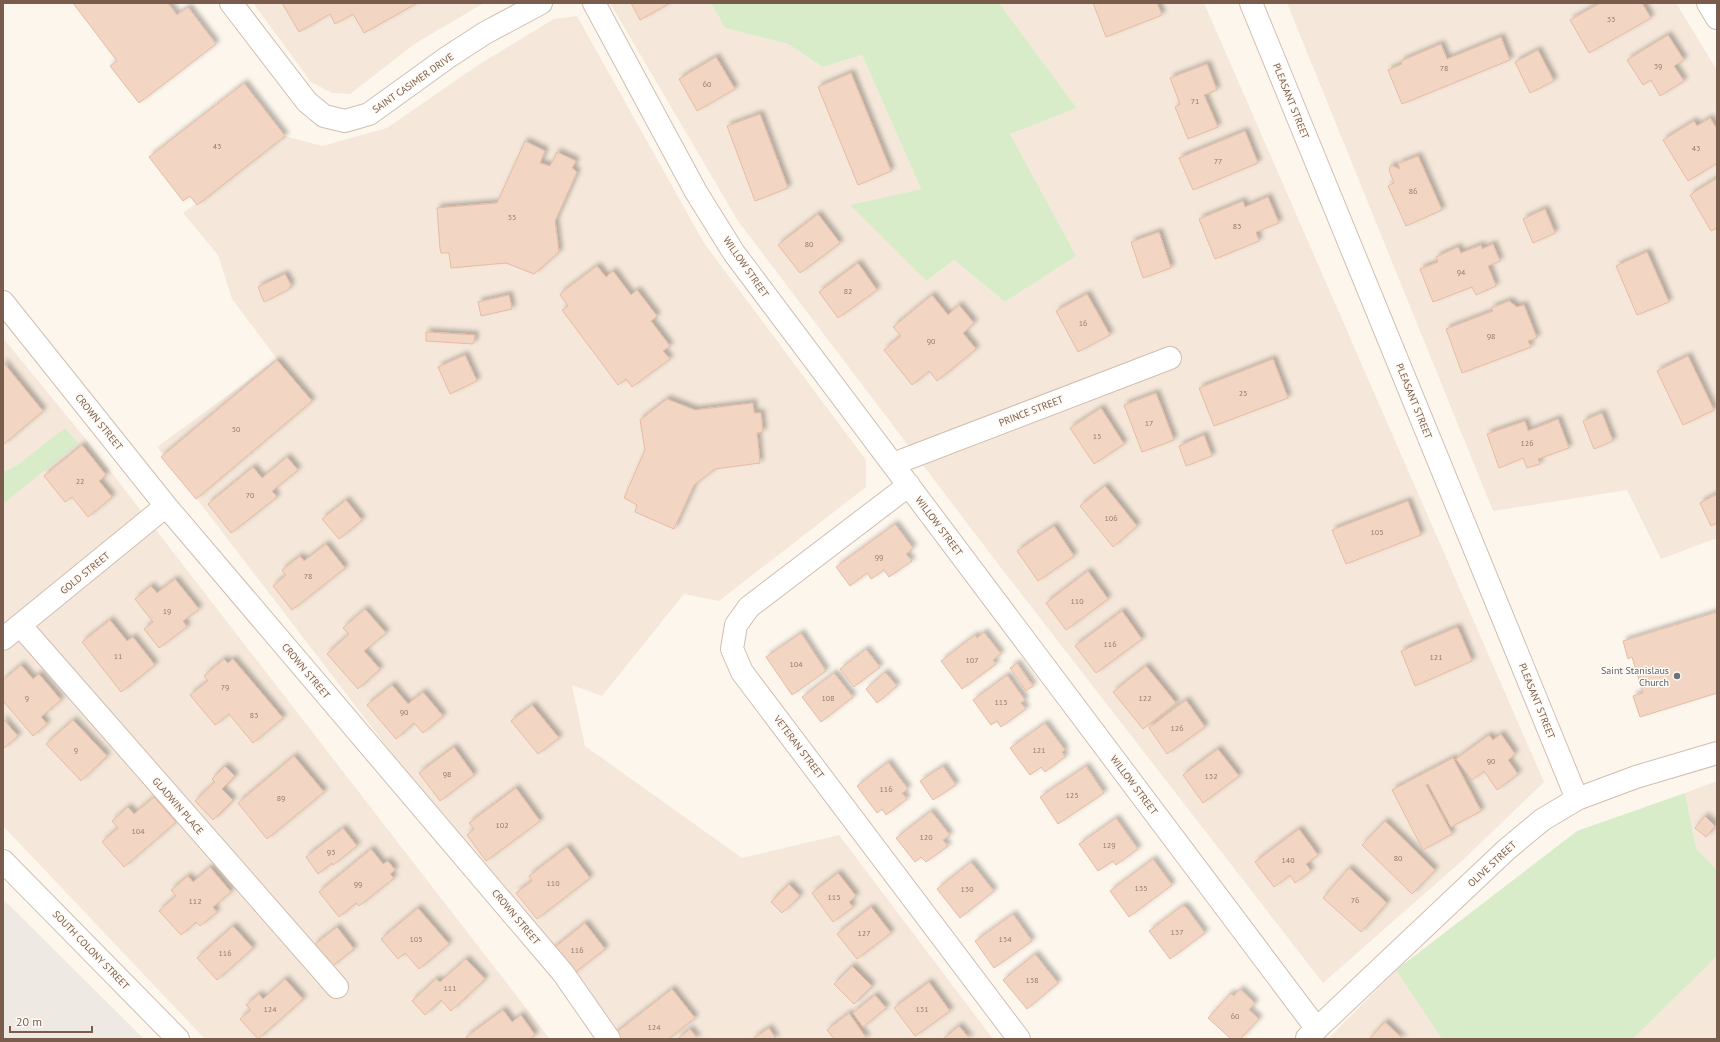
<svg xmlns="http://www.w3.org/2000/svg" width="1720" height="1042" font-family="'PT Sans',sans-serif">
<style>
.residential{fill:#f5e8da}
.industrial{fill:#efe9e4}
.green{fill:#d8ecc9}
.building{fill:#f3d5c3;stroke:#e6bba3;filter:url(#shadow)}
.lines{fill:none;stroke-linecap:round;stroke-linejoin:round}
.minor-casing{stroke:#d1beb0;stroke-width:24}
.minor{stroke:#fff;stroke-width:22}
.worship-dot{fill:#6b7280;stroke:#fffaf3;stroke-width:1.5}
.labels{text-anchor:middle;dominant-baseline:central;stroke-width:3;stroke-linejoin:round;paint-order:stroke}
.number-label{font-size:8px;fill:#987a6a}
.street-label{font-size:10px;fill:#7a5c4d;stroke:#fffaf3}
.worship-label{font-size:10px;fill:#5b616d;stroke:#fffaf3;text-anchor:end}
</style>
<defs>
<filter id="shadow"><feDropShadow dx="3.5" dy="-3.5" stdDeviation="2" flood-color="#0004"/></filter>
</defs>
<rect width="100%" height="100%" fill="#fdf6ec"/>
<path class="residential" d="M253 3H484L416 43 350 94 332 93 311 82Z
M610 3H711L725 28 788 44 823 67 862 55 921 189 851 205 928 281 954 260 1005 302 1075 256 1010 134 1077 108 999 3H1204L1544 782 1464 859 1323 983 995 560 738 221Z
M1287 3H1676L1717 70V538L1661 559 1627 490 1493 511Z
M577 16 704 243 866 460V487L719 601 684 594 602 696 572 685 585 746 742 858 839 835 993 1039H618L446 824 157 447 277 359 232 299 218 255 183 213 285 136 322 146 387 128 478 65 554 19Z
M3 338 84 437 550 1039H205L3 826Z
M1717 781V870L1696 848 1685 793Z
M1717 956V1039H1633Z
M1396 970 1442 1039H1328Z"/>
<path class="industrial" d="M3 899 144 1039H3Z"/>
<path class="green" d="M711 3H999L1077 108 1010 134 1076 256 1005 302 954 260 927 281 850 205 921 189 862 55 823 67 788 44 725 28Z
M65 428 78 443 3 504V472L16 466Z
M1685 793 1696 848 1717 870V956L1633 1039H1442L1396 970 1577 831Z"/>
<path class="building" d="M73 3H168L177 15 188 7 216 44 139 103 110 66 117 61Z
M282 3H417L364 33 353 14 335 24 330 14 299 32Z
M631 3H670L640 20Z
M1093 3H1157L1162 15 1106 37Z
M1600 3H1642L1651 18 1589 53 1570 20Z
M1668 35 1684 60 1674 66 1684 81 1660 96 1651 80 1643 85 1627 60Z
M1501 37 1510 60 1402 104 1388 70 1402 64 1401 61 1441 44 1447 59Z
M1538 50 1554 81 1530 93 1515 62Z
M716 57 735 89 697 111 679 79Z
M1207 64 1217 90 1204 95 1218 127 1188 139 1175 107 1180 104 1170 78Z
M851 73 891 171 858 185 818 87Z
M244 83 285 136 197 205 190 196 183 201 149 157Z
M760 114 788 188 755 201 727 126Z
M1710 118 1717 129V163L1688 181 1663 140 1694 121 1697 126Z
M1245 131 1258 163 1193 190 1179 158Z
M525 141 545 151 540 163 550 166 557 152 576 161 572 168 577 172 555 221 559 252 534 274 506 263 451 268 449 253H441L440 249 437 208 497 203Z
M1418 156 1442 210 1406 226 1388 186 1394 183 1389 170 1391 165 1400 169 1398 164Z
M1717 178V228L1711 231 1690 195Z
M1268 197 1279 223 1256 232 1259 241 1215 259 1199 219 1243 201 1245 207Z
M1545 209 1555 233 1533 243 1523 219Z
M818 214 840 243 800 273 778 245Z
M1159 232 1171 268 1143 278 1131 242Z
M1493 244 1500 261 1488 266 1496 286 1476 295 1472 287 1433 302 1420 269 1438 262 1436 257 1458 247 1461 253 1481 245 1482 249Z
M1647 252 1669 302 1637 315 1616 266Z
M858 263 877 290 838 318 819 292Z
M597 266 606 277 613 271 631 295 637 290 657 316 651 321 670 346 663 351 670 359 632 387 626 379 618 385 562 310 568 306 560 295 562 292Z
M285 274 291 285 288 290 264 302 258 287Z
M1087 294 1110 335 1078 352 1056 311Z
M509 295 512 309 481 316 478 302Z
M932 295 948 315 959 305 974 323 963 333 976 349 937 381 929 371 912 385 884 350 901 336 893 327Z
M1509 301 1517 307 1524 305 1537 338 1528 341 1531 347 1462 373 1446 329 1493 311 1491 308Z
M426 332 475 335 474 342 473 344 426 341Z
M465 355 477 381 450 394 438 367Z
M1688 356 1714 410 1683 425 1657 371Z
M1273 359 1288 398 1214 426 1199 388Z
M277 360 312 401 196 499 161 457Z
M3 362 43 411 4 444 3 442Z
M1156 393 1174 440 1142 452 1124 405Z
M667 399 695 410 753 403 754 413H761L763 432 757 433 760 463 715 469 694 485 674 529 635 512 637 505 624 498 645 450 640 420Z
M1101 408 1124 444 1094 464 1070 428Z
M1602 413 1613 441 1594 449 1583 421Z
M1558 419 1569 448 1538 459 1540 464 1527 468 1523 458 1499 468 1487 434 1525 421 1528 431Z
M1204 435 1212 456 1186 466 1179 446Z
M82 445 106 475 99 481 112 497 88 517 72 497 65 502 44 476Z
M287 457 298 470 272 491 277 497 231 533 208 504 253 467 262 478Z
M1105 486 1137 526 1113 547 1080 506Z
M1717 494V523L1711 526 1700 503Z
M346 500 362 520 339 539 322 519Z
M1408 501 1421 535 1346 564 1332 530Z
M895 524 913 548 906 554 912 561 889 577 884 570 871 579 867 573 850 586 836 567Z
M1054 526 1074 556 1038 581 1017 551Z
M326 544 345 568 292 610 273 586 286 575 282 570 300 556 304 561Z
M1088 571 1108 599 1066 630 1046 603Z
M175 579 199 609 183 621 187 627 159 648 144 629 153 622 135 599 151 586 157 593Z
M365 609 386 633 364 651 380 669 358 689 327 654 349 634 343 628Z
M1122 611 1142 639 1096 673 1075 646Z
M1717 612V693L1640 717 1633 696 1643 693 1632 657 1628 659 1623 641Z
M110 620 127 641 133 637 155 665 121 692 82 642Z
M1455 628H1458L1472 661 1415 686 1401 651Z
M984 632 1001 654 993 660 996 664 962 689 941 661 975 635 977 638Z
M801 633 826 671 792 695 766 657Z
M866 649 880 667 854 687 840 669Z
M224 659 228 663 233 659 283 718 253 743 229 714 215 725 190 695 208 681 204 676Z
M1017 663 1033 686 1026 691 1010 668Z
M21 665 33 679 39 674 61 700 41 717 47 724 33 736 3 701V680Z
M1146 666 1176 703 1143 729 1113 692Z
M885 672 897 686 877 703 866 689Z
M834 673 853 697 821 722 802 697Z
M1007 675 1025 700 1021 703 1026 709 1001 727 997 721 991 725 973 700Z
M392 685 408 704 423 692 443 716 423 733 414 723 396 739 367 705Z
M1186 700 1205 727 1167 754 1149 728Z
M532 705 559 738 538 754 511 721Z
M3 719 18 736 3 749Z
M73 720 107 756 81 781 46 744Z
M1045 723 1065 750 1062 752 1065 757 1045 772 1041 767 1030 775 1010 748Z
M1501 734 1515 754 1508 760 1518 774 1497 790 1484 771 1472 780 1456 759 1489 735 1493 740Z
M454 747 474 775 440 801 419 773Z
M1218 749 1239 776 1203 803 1183 775Z
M294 756 324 792 267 839 238 803Z
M1453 758 1481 811 1451 827 1428 784 1426 785 1452 834 1423 850 1392 790Z
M888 762 908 789 902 793 907 799 886 815 882 809 877 813 857 786Z
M225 766 235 776 222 789 233 800 213 820 195 801 215 782 212 779Z
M943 766 956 785 933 800 920 781Z
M1086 766 1104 793 1058 824 1040 797Z
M516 788 540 821 486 861 467 835 474 829 469 823Z
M154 797 176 822 124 867 102 842 118 828 112 821 128 807 134 814Z
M931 811 950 835 943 840 948 846 926 862 921 857 915 862 896 838Z
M1705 816 1715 826 1706 837 1695 828Z
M1116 818 1138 849 1116 865 1113 861 1098 871 1079 844Z
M1385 821 1435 870 1412 894 1362 845Z
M343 828 357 846 333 865 332 863 318 874 306 857Z
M1299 829 1318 855 1306 864 1311 871 1295 883 1290 875 1274 887 1255 862Z
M567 847 590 878 537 919 516 893 532 881 529 876Z
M371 849 383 864 388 861 395 870 390 874 394 878 359 906 356 903 339 917 319 892Z
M1153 859 1172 885 1129 917 1110 891Z
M971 862 994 891 960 918 937 889Z
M210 867 231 892 213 907 217 912 200 926 196 922 181 935 159 911 176 896 171 890 188 876 193 882Z
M1349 868 1387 903 1361 932 1323 898Z
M838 873 856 896 849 902 853 907 833 922 812 893Z
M789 884 800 896 782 913 771 902Z
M1182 906 1186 907 1205 933 1170 959 1149 931Z
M871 907 891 933 857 959 837 934Z
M418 908 449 944 419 969 405 953 398 959 381 939Z
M1013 914 1032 941 994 968 975 941Z
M585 923 605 949 569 977 549 952Z
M233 926 253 948 217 980 197 958Z
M337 927 354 949 331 967 314 945Z
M1035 954 1058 983 1027 1009 1003 980Z
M466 959 485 979 451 1011 441 1000 425 1015 412 1001 436 979 440 982Z
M852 966 872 986 854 1004 834 984Z
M285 979 303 999 258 1039 240 1019 251 1010 246 1005 259 994 263 999Z
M929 982 950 1011 915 1036 894 1008Z
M672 989 695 1018 668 1039H616L613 1035Z
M1240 989 1255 1003 1249 1010 1259 1019 1240 1039H1231L1208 1018 1231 993 1234 996Z
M875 995 886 1008 863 1027 853 1013Z
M503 1010 512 1022 521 1015 535 1035 530 1039H467L466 1037Z
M849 1013 867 1039H834L827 1030Z
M1385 1022 1403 1039H1369Z
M959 1026 970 1039H943Z
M769 1028 776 1039H752Z
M690 1029 698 1039H677Z"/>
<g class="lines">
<g class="minor-casing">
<path id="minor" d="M231 3 307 102 324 116 345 121 369 114 448 57 485 33 541 3
M594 3 696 192 734 253 1317 1029
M1251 3 1577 799
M1708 3 1717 18
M3 302 166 506 563 973 609 1039
M893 464 1170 358
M909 485 749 607 736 625 732 649 742 672 1019 1039
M20 625 337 987
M3 639 166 506
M3 861 178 1039
M1307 1038 1506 850 1542 820 1577 799 1636 777 1717 753"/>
</g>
<use href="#minor" class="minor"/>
</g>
<circle class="worship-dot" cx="1677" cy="676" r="4"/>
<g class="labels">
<g class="number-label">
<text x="1611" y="19">33</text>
<text x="1658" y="66">39</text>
<text x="1444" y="68">78</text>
<text x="707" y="84">60</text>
<text x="1195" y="101">71</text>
<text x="217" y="146">43</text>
<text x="1696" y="148">43</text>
<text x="1218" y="161">77</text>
<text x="1413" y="191">86</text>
<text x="512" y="217">55</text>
<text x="1237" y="226">83</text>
<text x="809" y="244">80</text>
<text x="1461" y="272">94</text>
<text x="848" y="291">82</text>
<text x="1083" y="323">16</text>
<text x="1491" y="336">98</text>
<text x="931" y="341">90</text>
<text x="1243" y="393">25</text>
<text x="1149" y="423">17</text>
<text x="236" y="429">50</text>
<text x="1097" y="436">15</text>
<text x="1527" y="443">126</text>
<text x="80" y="481">22</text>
<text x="250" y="495">70</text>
<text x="1111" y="518">106</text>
<text x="1377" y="532">105</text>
<text x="879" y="557">99</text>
<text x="308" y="576">78</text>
<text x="1077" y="601">110</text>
<text x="167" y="611">19</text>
<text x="1110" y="644">116</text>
<text x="118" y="656">11</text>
<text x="1436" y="657">121</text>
<text x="972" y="660">107</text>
<text x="796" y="664">104</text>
<text x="225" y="687">79</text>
<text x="27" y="698">9</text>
<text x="828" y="698">108</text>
<text x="1145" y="698">122</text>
<text x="1001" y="702">115</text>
<text x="404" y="712">90</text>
<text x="254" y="715">83</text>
<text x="1177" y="728">126</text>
<text x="76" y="750">9</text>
<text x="1039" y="750">121</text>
<text x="1491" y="761">90</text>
<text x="447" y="774">98</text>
<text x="1211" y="776">132</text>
<text x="886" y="789">116</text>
<text x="1072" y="795">125</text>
<text x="281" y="798">89</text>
<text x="502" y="825">102</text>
<text x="138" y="831">104</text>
<text x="926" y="837">120</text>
<text x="1109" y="845">129</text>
<text x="331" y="852">93</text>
<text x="1398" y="858">80</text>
<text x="1288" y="860">140</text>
<text x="553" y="883">110</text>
<text x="358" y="884">99</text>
<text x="1141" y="888">135</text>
<text x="967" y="889">130</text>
<text x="834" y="897">115</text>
<text x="1355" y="900">76</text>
<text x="195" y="901">112</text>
<text x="1177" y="932">137</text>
<text x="864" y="933">127</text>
<text x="416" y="939">105</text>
<text x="1005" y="939">134</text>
<text x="577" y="950">116</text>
<text x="225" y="953">116</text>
<text x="1032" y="980">138</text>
<text x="450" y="988">111</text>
<text x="270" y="1009">124</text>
<text x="922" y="1009">131</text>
<text x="1235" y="1016">60</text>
<text x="654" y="1027">124</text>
</g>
<g class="street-label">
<text transform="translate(413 83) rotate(-35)">SAINT CASIMER DRIVE</text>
<text transform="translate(1291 101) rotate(68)">PLEASANT STREET</text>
<text transform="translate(746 267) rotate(55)">WILLOW STREET</text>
<text transform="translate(1414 401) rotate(68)">PLEASANT STREET</text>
<text transform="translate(1031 411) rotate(-21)">PRINCE STREET</text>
<text transform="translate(99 422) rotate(51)">CROWN STREET</text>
<text transform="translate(939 526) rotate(53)">WILLOW STREET</text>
<text transform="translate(85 573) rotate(-39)">GOLD STREET</text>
<text transform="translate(306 671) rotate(50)">CROWN STREET</text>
<text transform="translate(1537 701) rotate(68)">PLEASANT STREET</text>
<text transform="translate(799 747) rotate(53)">VETERAN STREET</text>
<text transform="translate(1134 785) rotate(53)">WILLOW STREET</text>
<text transform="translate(178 806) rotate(49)">GLADWIN PLACE</text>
<text transform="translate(1492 864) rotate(-43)">OLIVE STREET</text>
<text transform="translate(516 917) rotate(50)">CROWN STREET</text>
<text transform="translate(91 950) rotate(46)">SOUTH COLONY STREET</text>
</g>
<g class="worship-label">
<text x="1669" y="670">Saint Stanislaus<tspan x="1669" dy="12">Church</tspan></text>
</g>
</g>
<rect width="1720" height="1042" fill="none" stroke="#7a5c4d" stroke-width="8"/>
<path d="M10 1026v6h82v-6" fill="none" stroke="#7a5c4d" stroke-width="2"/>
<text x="16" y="1026" font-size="12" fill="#7a5c4d" stroke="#fffaf3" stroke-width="3" paint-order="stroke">20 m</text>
</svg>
